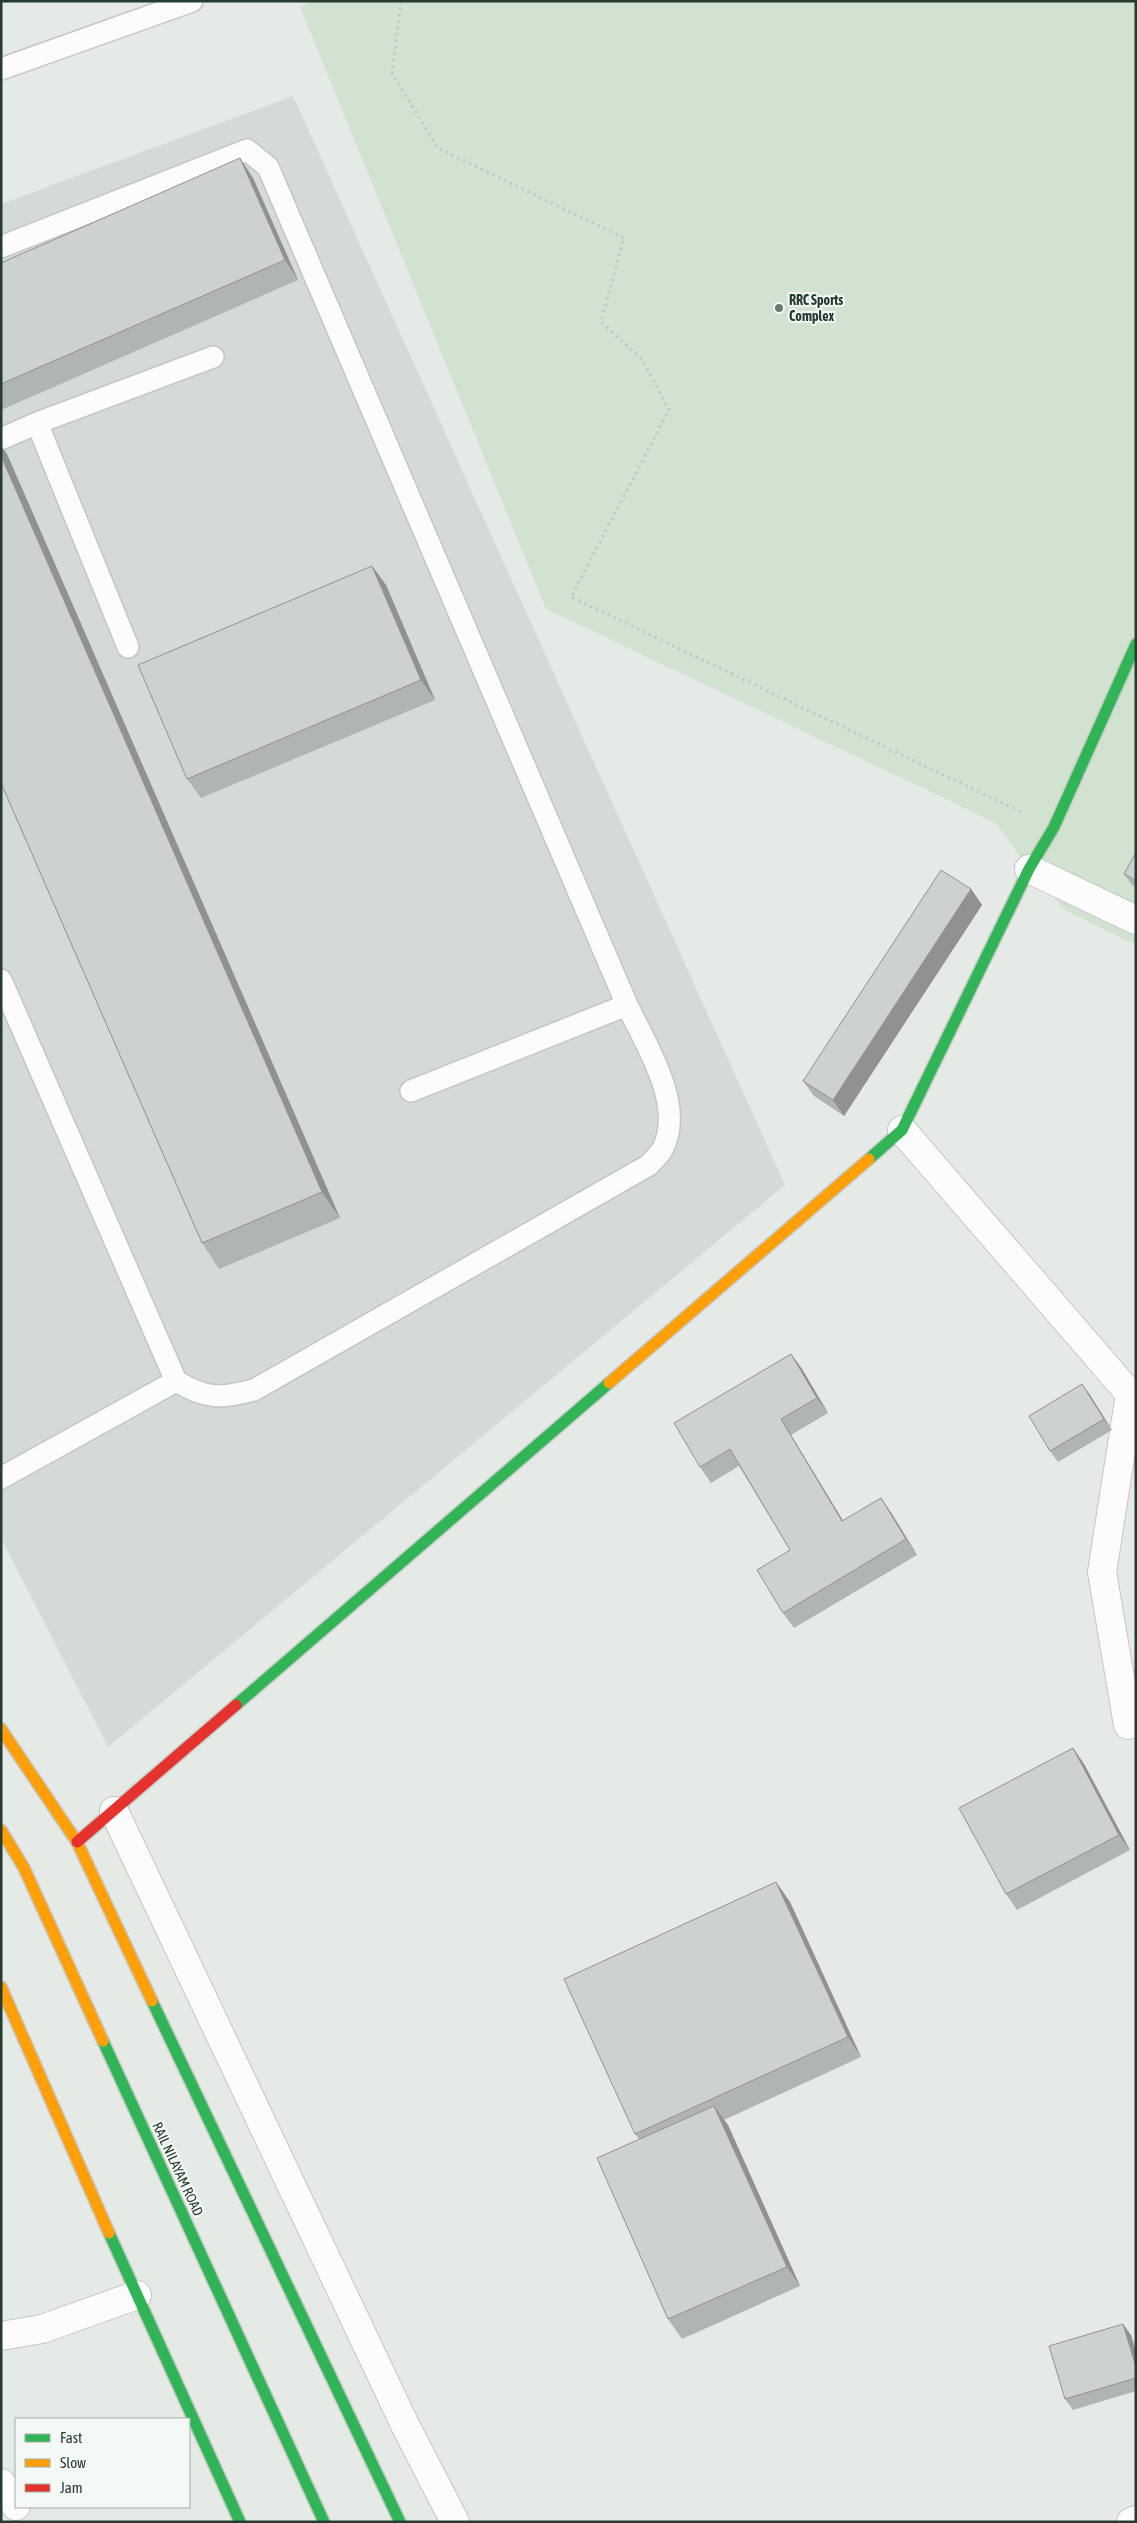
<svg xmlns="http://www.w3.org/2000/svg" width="1137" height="2523" font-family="'Asap Condensed',sans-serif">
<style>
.built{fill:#d4dbd6}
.green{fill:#d1e2d1}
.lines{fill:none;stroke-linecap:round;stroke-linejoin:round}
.lane-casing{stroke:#c3c7c4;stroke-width:24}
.street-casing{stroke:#c3c7c4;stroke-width:30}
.fast-casing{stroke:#c2c8c4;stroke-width:14}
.slow-casing{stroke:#c2c8c4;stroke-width:14}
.jam-casing{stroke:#c2c8c4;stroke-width:14}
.path{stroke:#c2cac5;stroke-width:3;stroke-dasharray:2.5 4;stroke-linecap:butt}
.lane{stroke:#fbfcfb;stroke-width:21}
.street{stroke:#fbfcfb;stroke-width:28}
.fast{stroke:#30b455;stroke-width:11}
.slow{stroke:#ff9f0a;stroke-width:11}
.jam{stroke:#e5322d;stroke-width:11}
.wall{fill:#b0b4b2}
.shaded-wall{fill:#909291}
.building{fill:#cdd1cf;stroke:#909291}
.poi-dot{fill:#697970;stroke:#f4f9f5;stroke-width:2}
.labels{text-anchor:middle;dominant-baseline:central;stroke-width:4;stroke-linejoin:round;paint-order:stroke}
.poi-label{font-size:14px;font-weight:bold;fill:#253c30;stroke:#f4f9f5;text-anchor:start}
.street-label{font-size:14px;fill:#253c30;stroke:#f4f9f5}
</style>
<rect width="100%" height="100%" fill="#e6eae7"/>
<path class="built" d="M293 96 785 1185 108 1747 1 1538V204Z"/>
<path class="green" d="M312 1H1136V945L1064 909 1029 869 996 823 546 609 300 7Z"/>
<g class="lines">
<g class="lane-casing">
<path id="lane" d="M1 69 192 1
M1 247 247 150 268 167 627 1005C646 1045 686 1106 662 1150 659 1155 653 1160 649 1165L254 1390C221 1399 206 1399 176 1381L1 980
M37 423 128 647
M1 439 37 423 213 357
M411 1091 627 1005
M1 1478 176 1381"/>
</g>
<g class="street-casing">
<path id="street" d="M1029 869 1136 920
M902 1130 1130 1394 1102 1572 1128 1725
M114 1811 406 2427 455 2522
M1 2336 42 2329 137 2295
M1 2483 16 2506
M1131 2522 1136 2520"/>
</g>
<g class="fast-casing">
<path id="fast" d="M869 1159 902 1130 1029 869 1054 827 1136 644
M236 1705 609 1383
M152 2001 400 2522
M103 2041 324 2522
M109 2233 240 2522"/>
</g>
<g class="slow-casing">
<path id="slow" d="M609 1383 869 1159
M1 1729 77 1842 152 2001
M1 1830 24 1868 103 2041
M1 1987 109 2233"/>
</g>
<g class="jam-casing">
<path id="jam" d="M77 1842 236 1705"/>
</g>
<path class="path" d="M401 1 392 74 438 148 624 238 601 322 642 359 669 410 571 597 1021 812"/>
<use href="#lane" class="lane"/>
<use href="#street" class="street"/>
<use href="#fast" class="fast"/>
<use href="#slow" class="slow"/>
<use href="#jam" class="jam"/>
</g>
<path class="wall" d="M253 178 298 280 1 410V263Z
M1 446 7 454 340 1218 219 1269 202 1243 1 783Z
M372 566 386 585 435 700 201 798 187 779Z
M1136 852V887L1132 885 1124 874Z
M971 889 982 905 844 1116 814 1096 803 1081Z
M791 1354 802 1369 828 1413 791 1435 843 1521 881 1498 892 1514 917 1555 794 1628 783 1613 790 1550 739 1466 711 1483 700 1467Z
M1082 1384 1090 1395 1112 1430 1058 1462 1050 1451Z
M1073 1748 1084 1764 1130 1850 1017 1910 1006 1894Z
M776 1882 790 1902 861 2057 724 2120 728 2125 800 2286 682 2339 668 2319 639 2139 635 2134Z
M1131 2335 1136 2352V2391L1073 2410 1065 2399Z"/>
<path class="shaded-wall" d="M240 158 253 178 298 280 285 260Z
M1 446 7 454 340 1218 322 1192 1 456Z
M372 566 386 585 435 700 421 680Z
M971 889 982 905 844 1116 833 1100Z
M791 1354 802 1369 828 1413 817 1398Z
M1082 1384 1090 1395 1112 1430 1104 1419Z
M781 1419 791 1435 853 1537 842 1521Z
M881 1498 892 1514 917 1555 906 1539Z
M1073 1748 1084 1764 1130 1850 1119 1835Z
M776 1882 790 1902 861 2057 848 2037Z
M714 2106 728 2125 800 2286 787 2267Z
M1123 2324 1131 2335 1136 2352V2367Z"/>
<path class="building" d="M240 158 285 260 1 384V263Z
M1 456 322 1192 202 1243 1 783Z
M372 566 421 680 187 779 138 665Z
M1136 852V880L1124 874Z
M941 870 971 889 833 1100 803 1081Z
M791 1354 817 1398 781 1419 842 1521 881 1498 906 1539 783 1613 757 1570 790 1550 730 1449 700 1467 674 1423Z
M1082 1384 1104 1419 1050 1451 1029 1416Z
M1073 1748 1119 1835 1006 1894 959 1808Z
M776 1882 848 2037 635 2134 564 1979Z
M714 2106 787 2267 668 2319 597 2158Z
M1123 2324 1136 2367V2378L1065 2399 1049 2346Z"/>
<circle class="poi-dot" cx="779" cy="308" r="5"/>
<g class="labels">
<g class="poi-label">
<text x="789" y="300">RRC Sports<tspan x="789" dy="16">Complex</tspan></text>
</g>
<g class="street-label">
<text transform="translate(178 2169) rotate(65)">RAIL NILAYAM ROAD</text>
</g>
</g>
<rect width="1137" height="2523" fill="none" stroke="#253c30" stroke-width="5"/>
<rect x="15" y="2418" width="175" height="90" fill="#f4f9f5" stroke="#a1ada6"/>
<rect x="25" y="2434" width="25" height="8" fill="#30b455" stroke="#a1ada6"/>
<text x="60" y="2443" font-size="15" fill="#253c30">Fast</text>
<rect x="25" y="2459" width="25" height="8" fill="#ff9f0a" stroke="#a1ada6"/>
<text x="60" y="2468" font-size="15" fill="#253c30">Slow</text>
<rect x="25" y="2484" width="25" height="8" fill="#e5322d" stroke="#a1ada6"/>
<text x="60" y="2493" font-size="15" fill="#253c30">Jam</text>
</svg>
